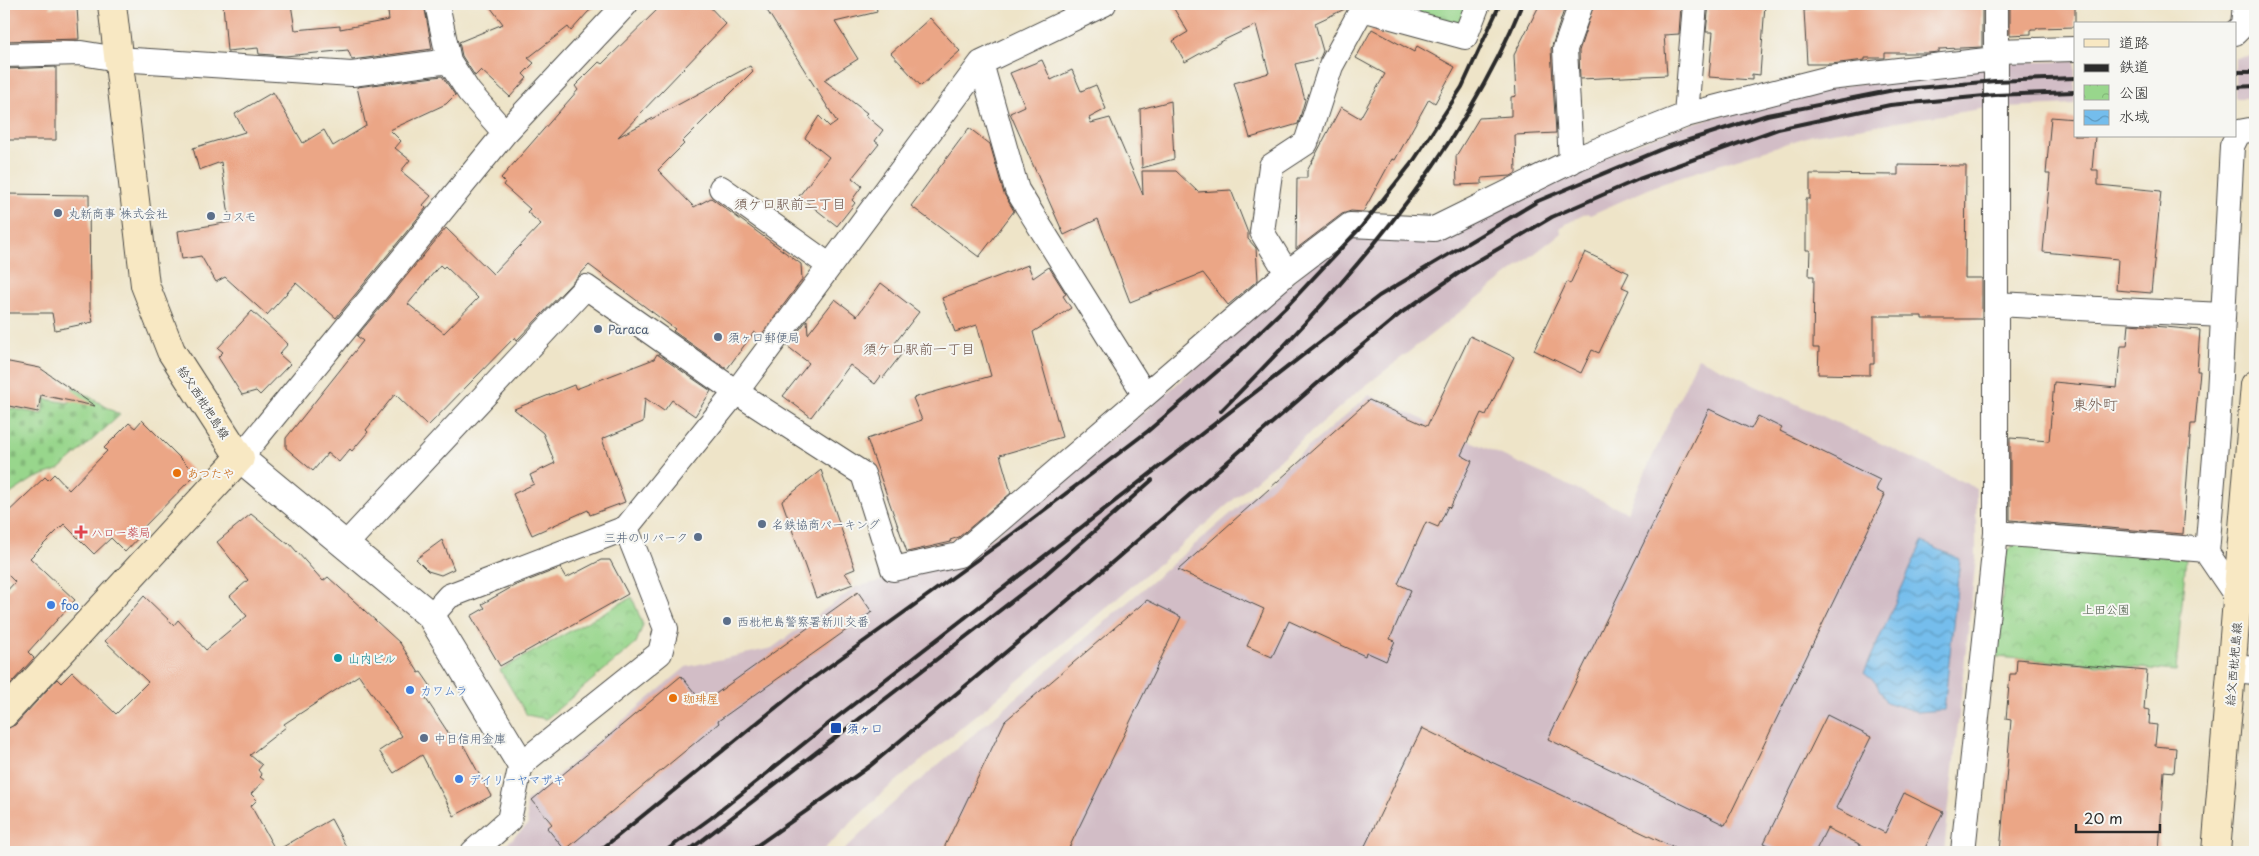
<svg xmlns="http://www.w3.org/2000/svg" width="2259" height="856" font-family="'Playpen Sans','Klee One',sans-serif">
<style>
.industrial{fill:#d2bdc6}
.cemetery{fill:url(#cemetery-stones);stroke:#62805c}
.park{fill:url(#park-crowns);stroke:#62805c}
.water{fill:url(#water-waves);stroke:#50748c}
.building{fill:#eba686;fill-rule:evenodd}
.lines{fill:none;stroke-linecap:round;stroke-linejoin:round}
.minor-casing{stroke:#484743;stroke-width:26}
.tertiary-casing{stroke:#484743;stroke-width:30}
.secondary-casing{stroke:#484743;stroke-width:30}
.minor{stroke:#fff;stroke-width:24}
.tertiary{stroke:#fff;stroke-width:28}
.secondary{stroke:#f8e8c3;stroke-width:28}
.rail{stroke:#2b2b2b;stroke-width:4}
.service-dot{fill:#5c6f8a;stroke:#f6f6f2;stroke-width:2}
.food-dot{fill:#e8710a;stroke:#f6f6f2;stroke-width:2}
.health-dot{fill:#e0444e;stroke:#f6f6f2;stroke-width:2}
.shop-dot{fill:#3f7fe0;stroke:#f6f6f2;stroke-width:2}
.culture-dot{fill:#0f9aa8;stroke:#f6f6f2;stroke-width:2}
.transit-dot{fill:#1a4fb4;stroke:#f6f6f2;stroke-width:2}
.labels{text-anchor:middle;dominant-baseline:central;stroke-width:4;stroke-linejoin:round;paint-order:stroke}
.service-label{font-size:12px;fill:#4e5e75;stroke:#f6f6f2;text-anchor:start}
.street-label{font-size:12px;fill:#2b2b2b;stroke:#f6f6f2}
.food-label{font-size:12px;fill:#c56008;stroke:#f6f6f2;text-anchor:start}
.health-label{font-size:12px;fill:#be3a42;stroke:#f6f6f2;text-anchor:start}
.shop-label{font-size:12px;fill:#366cbe;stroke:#f6f6f2;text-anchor:start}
.park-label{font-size:12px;fill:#465643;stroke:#f6f6f2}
.culture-label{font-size:12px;fill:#0d838f;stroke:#f6f6f2;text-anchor:start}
.transit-label{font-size:12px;fill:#164399;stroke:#f6f6f2;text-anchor:start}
.neighbourhood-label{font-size:14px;fill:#6e564b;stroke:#f6f6f2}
.quarter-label{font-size:15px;fill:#6e564b;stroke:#f6f6f2}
</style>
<defs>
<pattern id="cemetery-stones" width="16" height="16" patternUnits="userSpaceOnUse" patternTransform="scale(1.25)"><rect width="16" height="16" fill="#98d68c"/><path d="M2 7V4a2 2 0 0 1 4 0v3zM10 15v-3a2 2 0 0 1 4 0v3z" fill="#83b879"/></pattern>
<pattern id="park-crowns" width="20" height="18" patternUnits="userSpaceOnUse" patternTransform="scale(1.25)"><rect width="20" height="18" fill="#98d68c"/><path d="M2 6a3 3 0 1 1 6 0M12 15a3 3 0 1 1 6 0" fill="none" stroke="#83b879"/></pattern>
<pattern id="water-waves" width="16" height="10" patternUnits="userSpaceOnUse" patternTransform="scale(1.25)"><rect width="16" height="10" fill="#74bdec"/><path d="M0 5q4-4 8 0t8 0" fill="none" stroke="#5f9abf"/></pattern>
</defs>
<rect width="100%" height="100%" fill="#f6f6f2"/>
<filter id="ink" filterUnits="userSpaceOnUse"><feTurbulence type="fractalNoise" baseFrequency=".02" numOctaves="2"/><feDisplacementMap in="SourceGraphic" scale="10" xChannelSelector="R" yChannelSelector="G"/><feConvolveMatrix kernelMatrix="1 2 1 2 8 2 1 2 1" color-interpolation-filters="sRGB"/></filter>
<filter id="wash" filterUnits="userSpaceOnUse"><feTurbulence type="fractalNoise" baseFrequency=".0096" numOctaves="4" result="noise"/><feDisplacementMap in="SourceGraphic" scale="20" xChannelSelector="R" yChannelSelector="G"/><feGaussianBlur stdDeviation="1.12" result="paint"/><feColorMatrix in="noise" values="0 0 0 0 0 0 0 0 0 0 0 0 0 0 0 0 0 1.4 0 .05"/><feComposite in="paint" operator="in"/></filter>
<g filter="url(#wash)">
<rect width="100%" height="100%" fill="#eee4c8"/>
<path class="industrial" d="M2255 56V98H2235V57Z
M2075 61V104L2006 107 2004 63Z
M1988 65 1987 108 1813 135 1664 182 1590 215 1587 213 1560 227 1561 233 1355 394 1172 553 881 794 821 852H497L528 825 526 802 686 667 772 648 856 587 963 561 1161 398 1347 233H1437L1601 158 1685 125 1832 87Z
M1698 358 1976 488V558L1944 852H842L890 806 1369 395 1627 512Z"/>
<path class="cemetery" d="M73 387 120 415 60 469 33 479 4 498V407L42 414 45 399 69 403Z"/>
<path class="park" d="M1393 4H1470L1464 20 1452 25Z
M2014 544 2186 558 2176 671 1997 657 2006 554Z
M632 597 643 625 636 643 546 719 527 715 500 670Z"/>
<path class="water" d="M1922 542 1960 559 1944 710 1918 712 1886 702 1876 683 1864 673Z"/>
<g id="blocks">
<path class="building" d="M4 4H50V8L77 7 79 39 4 41Z
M223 4H291L295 30 340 26V29L389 20 387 4H424L432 49 352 60 348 50 285 56 259 54 258 48 227 51Z
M488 4H599L588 12 571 31 568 27 528 58 534 63 523 74 527 78 510 97 481 70 475 76 462 56 459 42 503 24Z
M663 4H707L726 24 618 137 750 66 753 71 682 142 684 144 658 170 694 207 711 198 801 264 802 280 765 330 760 336 754 332 727 369 673 331 675 329 589 265 517 340 515 337 428 426 395 394 366 430 368 432 352 451 350 449 339 462 328 453 313 471 286 448V438L363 341 357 336 446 228 493 274 541 224 527 212 530 209 503 185 505 182 501 178 578 90 575 86 599 62 602 64ZM440 265 443 268 445 266 478 298 444 333 408 304Z
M763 4H876L877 12 835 22 858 59 824 80 867 113 865 115 883 130 875 141 879 144 852 178 862 186 852 200 855 203 837 226 799 196 829 157 805 138 819 116 830 127 837 122Z
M1171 4H1347V8L1315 23 1323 51 1320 58 1295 64 1305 100 1298 124 1250 138 1234 83 1269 73 1256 25 1226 39 1185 62 1173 41 1188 32Z
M1540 4H1566L1551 49 1556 133 1515 135 1516 173 1511 176 1482 178V184L1457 185 1456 156 1479 118 1511 116V97L1516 96 1514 55Z
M1594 4H1681L1679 34 1664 35 1667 75 1580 79 1579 51Z
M1709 4H1765L1760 75 1752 74V80L1709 77 1713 32H1706Z
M1982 4V47L1939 49V52L1928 53H1885V58H1865V60L1831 64H1807L1804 10 1846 8V6Z
M2075 5V27L2037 28V29H2031V34L2010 35V6Z
M930 18 960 51 921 86 891 53Z
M1372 29 1414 52 1417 46 1455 67 1435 103 1429 99 1395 160 1392 159 1363 212 1351 211 1342 214 1296 249 1297 178H1307V171L1341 107 1360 118 1385 74 1356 58Z
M1042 60 1051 80 1072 70 1081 91 1096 85 1106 109 1089 118 1091 123 1110 118 1143 195 1142 171H1176L1198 192 1231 190 1248 233V239L1256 248 1258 280 1228 305 1203 273 1130 302 1098 219 1064 235 1010 113 1025 106 1010 73Z
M56 67V140H4V69Z
M442 76 455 95 446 104 390 130 401 141 395 148 410 160 401 171 431 196 423 205 426 208 336 318 296 283 267 315 225 277 216 282 201 256 182 259 178 231 230 222 221 162 199 170 193 148 245 132 235 114 273 92 303 143 324 130 333 146 366 126 357 87Z
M1171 101 1174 159 1142 168 1140 109Z
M2051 117 2075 119V136H2095L2092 170H2098V185L2161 191 2151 293 2116 290 2118 259 2043 252 2050 174H2046Z
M969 128 990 144 1004 194 1014 211 979 257 911 206Z
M1898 165 1966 166 1965 278H1982V319H1922V316H1874V364H1870V375L1818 374 1819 348H1813L1814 276H1809L1810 250H1806V199H1810V174L1898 175Z
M4 194 89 195 90 308 93 322 55 330 52 313H4Z
M1585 252 1629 273 1622 287 1629 290 1599 353 1592 350 1581 373 1534 350 1567 282 1570 284Z
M1028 265 1033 278 1049 267 1066 294 1063 296 1071 308 1033 332 1062 437 1000 455 1011 493 959 537 950 540 951 542 907 552 867 439 922 420 913 398 991 376 977 325 955 332 942 298Z
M881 283 919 312 895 343 904 351 883 378 881 376 875 384 850 365 811 417 783 396 809 363 787 346 807 320 808 334 835 299 857 316Z
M252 311 288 344 279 354 290 364 260 395 256 391 242 395 218 357 223 352 218 348Z
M2129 324 2200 330 2197 371H2200L2195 424H2191L2183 534 2010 520V438L2049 441 2054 382 2117 388 2121 346H2127Z
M1470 336 1514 357 1486 415 1481 413 1461 455 1472 461 1450 508 1448 506 1438 527 1426 522 1398 584 1411 590 1390 639 1395 641 1386 661 1366 652 1365 656 1289 621 1272 657 1247 646 1264 609 1178 570 1369 400 1427 426Z
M657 354 711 391 695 416 672 400 664 411 645 398 643 422 602 439 625 502 590 515 588 510 532 535 513 494 534 484 530 475 555 463 543 433 514 409 574 385 576 389 654 359Z
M4 361 40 368 95 406 41 395 38 412 4 405Z
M1709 409 1751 429 1758 416 1782 428 1780 431 1880 480 1876 490 1885 495 1725 825 1548 739Z
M142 420 196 474 139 532 141 535 125 552 111 538 94 554 64 524 30 558 75 600 28 652 34 658 4 691V594L15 582 4 571V516L45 477 48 480 54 474 69 490 107 451 104 448 129 423 135 428Z
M821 470 855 569 845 573 853 584 816 598 782 501Z
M251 514 288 544 289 543 323 581 328 577 400 643 419 673 421 672 430 685 426 699 453 740 459 737 491 796 454 816 422 755 394 773 379 751 402 736 359 675 284 724 286 727 250 755 262 765 258 770 262 775 260 777 264 780 251 794 257 800 251 806 276 851 331 819 349 852H4V729L15 725 57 679 61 683 72 672 116 714 148 682 105 641 144 596 174 625 178 620 206 650 247 616 230 596 248 580 217 542Z
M442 540 454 569 441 575 428 571 416 559Z
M601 560H610L628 594 500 666 471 616 485 608 482 604 514 586 560 568 566 578Z
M858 592 872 612 718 721 719 723 565 850 547 828 552 824 532 800 681 676 703 703Z
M1147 600 1181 617 1067 852H942L1005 721Z
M2017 659 2147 671 2144 709 2150 710 2149 724 2157 725 2155 746 2176 748 2174 772 2164 771 2159 852H2000L2011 720 2006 719 2010 674H2016Z
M1827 715 1871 737 1836 808 1885 833 1904 793 1943 812 1923 852H1875L1827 828 1815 852H1784L1764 843Z
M1422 728 1483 758 1683 852H1362Z"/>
</g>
</g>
<g filter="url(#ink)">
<use href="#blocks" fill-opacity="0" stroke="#484743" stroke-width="1"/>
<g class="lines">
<g class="minor-casing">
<path id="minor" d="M437 4 449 61 469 92 505 133
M1362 9 1465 37 1478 4
M2235 33 2243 25 2245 4
M1995 51 2075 49
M4 55 81 53 118 59 352 74 449 61
M981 63 1017 190 1145 395
M1686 115 1695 4
M1571 162 1565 49 1581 4
M721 188 830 266
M1287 273 1350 225 1434 229 1578 158 1686 115 1829 78 1995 59
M1996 304 2223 315
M240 458 505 133 626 4
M1996 533 2207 550
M345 545 586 287 736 392 863 474 893 569 959 555 1287 273 1262 232 1271 166 1306 143 1331 66 1362 9 1360 4
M2239 600 2207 553 2217 432 2232 146 2239 132 2255 129
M431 616 449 596 626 528 736 392 981 63 1104 4
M473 852 509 820 521 764 660 653 666 629 626 528
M1963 852 1996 533V4"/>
</g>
<g class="tertiary-casing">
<path id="tertiary" d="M240 458 431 616 521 764
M2233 668 2255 670"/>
</g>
<g class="secondary-casing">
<path id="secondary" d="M4 714 240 458 171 351 145 285 112 4
M2216 852 2255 385"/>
</g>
<use href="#minor" class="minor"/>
<use href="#tertiary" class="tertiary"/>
<use href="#secondary" class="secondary"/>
<path class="rail" d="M2235 72H2255
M2235 87 2255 86
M1221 411C1338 292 1459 161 1522 4
M598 852 805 684 1014 533 1148 431 1235 356 1290 303 1362 226 1414 160 1462 87 1500 4
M664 852 711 818 832 721 1379 296 1538 201 1667 147 1767 115 1894 90 1995 81 2075 78
M687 852 1038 581 1152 480
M748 852 870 766 1100 573 1342 362 1401 313 1469 266 1552 217 1639 179 1778 129 1890 105 1995 95 2075 92"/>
</g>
</g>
<g class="service-dot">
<circle cx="58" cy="213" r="5"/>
<circle cx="211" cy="216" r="5"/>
<circle cx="598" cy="329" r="5"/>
<circle cx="718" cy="337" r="5"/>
<circle cx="762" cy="524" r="5"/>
<circle cx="698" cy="537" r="5"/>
<circle cx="727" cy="621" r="5"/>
<circle cx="424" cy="738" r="5"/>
</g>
<g class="food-dot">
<circle cx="177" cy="473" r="5"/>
<circle cx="673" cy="698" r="5"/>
</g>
<path class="health-dot" d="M78.5 524.5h5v5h5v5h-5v5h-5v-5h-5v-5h5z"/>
<g class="shop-dot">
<circle cx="51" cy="605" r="5"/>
<circle cx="410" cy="690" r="5"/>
<circle cx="459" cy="779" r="5"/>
</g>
<circle class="culture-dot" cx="338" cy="658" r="5"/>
<rect class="transit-dot" x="830" y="722" width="12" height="12" rx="2.5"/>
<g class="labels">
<g class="service-label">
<text x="68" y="213">丸新商事 株式会社</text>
<text x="221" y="216">コスモ</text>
<text x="608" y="329">Paraca</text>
<text x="728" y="337">須ヶ口郵便局</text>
<text x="772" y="524">名鉄協商パーキング</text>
<text x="688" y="537" text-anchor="end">三井のリパーク</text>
<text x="737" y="621">西枇杷島警察署新川交番</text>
<text x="434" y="738">中日信用金庫</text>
</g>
<g class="street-label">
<text transform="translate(204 402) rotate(57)">給父西枇杷島線</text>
<text transform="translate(2233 664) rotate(-85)">給父西枇杷島線</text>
</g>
<g class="food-label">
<text x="187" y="473">あつたや</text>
<text x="683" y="698">珈琲屋</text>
</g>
<g class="health-label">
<text x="91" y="532">ハロー薬局</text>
</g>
<g class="shop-label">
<text x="61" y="605">foo</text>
<text x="420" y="690">カワムラ</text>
<text x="469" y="779">デイリーヤマザキ</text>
</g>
<g class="park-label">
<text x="2106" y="609">上田公園</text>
</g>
<g class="culture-label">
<text x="348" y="658">山内ビル</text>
</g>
<g class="transit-label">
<text x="847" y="728">須ヶ口</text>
</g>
<g class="neighbourhood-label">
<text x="790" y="203">須ケ口駅前二丁目</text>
<text x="919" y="348">須ケ口駅前一丁目</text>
</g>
<g class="quarter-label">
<text x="2095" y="403">東外町</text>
</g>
</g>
<rect width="2259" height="856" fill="none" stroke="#f6f6f2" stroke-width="20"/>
<rect x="2074" y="22" width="162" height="115" fill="#f6f6f2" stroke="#a5a5a2"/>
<rect x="2084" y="39" width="25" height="8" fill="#f8e8c3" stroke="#a5a5a2"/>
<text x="2119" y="48" font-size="15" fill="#2b2b2b">道路</text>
<rect x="2084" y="64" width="25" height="8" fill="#2b2b2b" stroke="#a5a5a2"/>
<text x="2119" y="72" font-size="15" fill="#2b2b2b">鉄道</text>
<rect x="2084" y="85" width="25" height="15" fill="url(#park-crowns)" stroke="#a5a5a2"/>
<text x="2119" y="98" font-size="15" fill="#2b2b2b">公園</text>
<rect x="2084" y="110" width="25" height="15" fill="url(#water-waves)" stroke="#a5a5a2"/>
<text x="2119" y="122" font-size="15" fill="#2b2b2b">水域</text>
<path d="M2076 824v8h84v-8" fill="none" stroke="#2b2b2b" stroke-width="2.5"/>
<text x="2084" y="824" font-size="15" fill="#2b2b2b" stroke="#f6f6f2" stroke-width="4" paint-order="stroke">20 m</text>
</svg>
